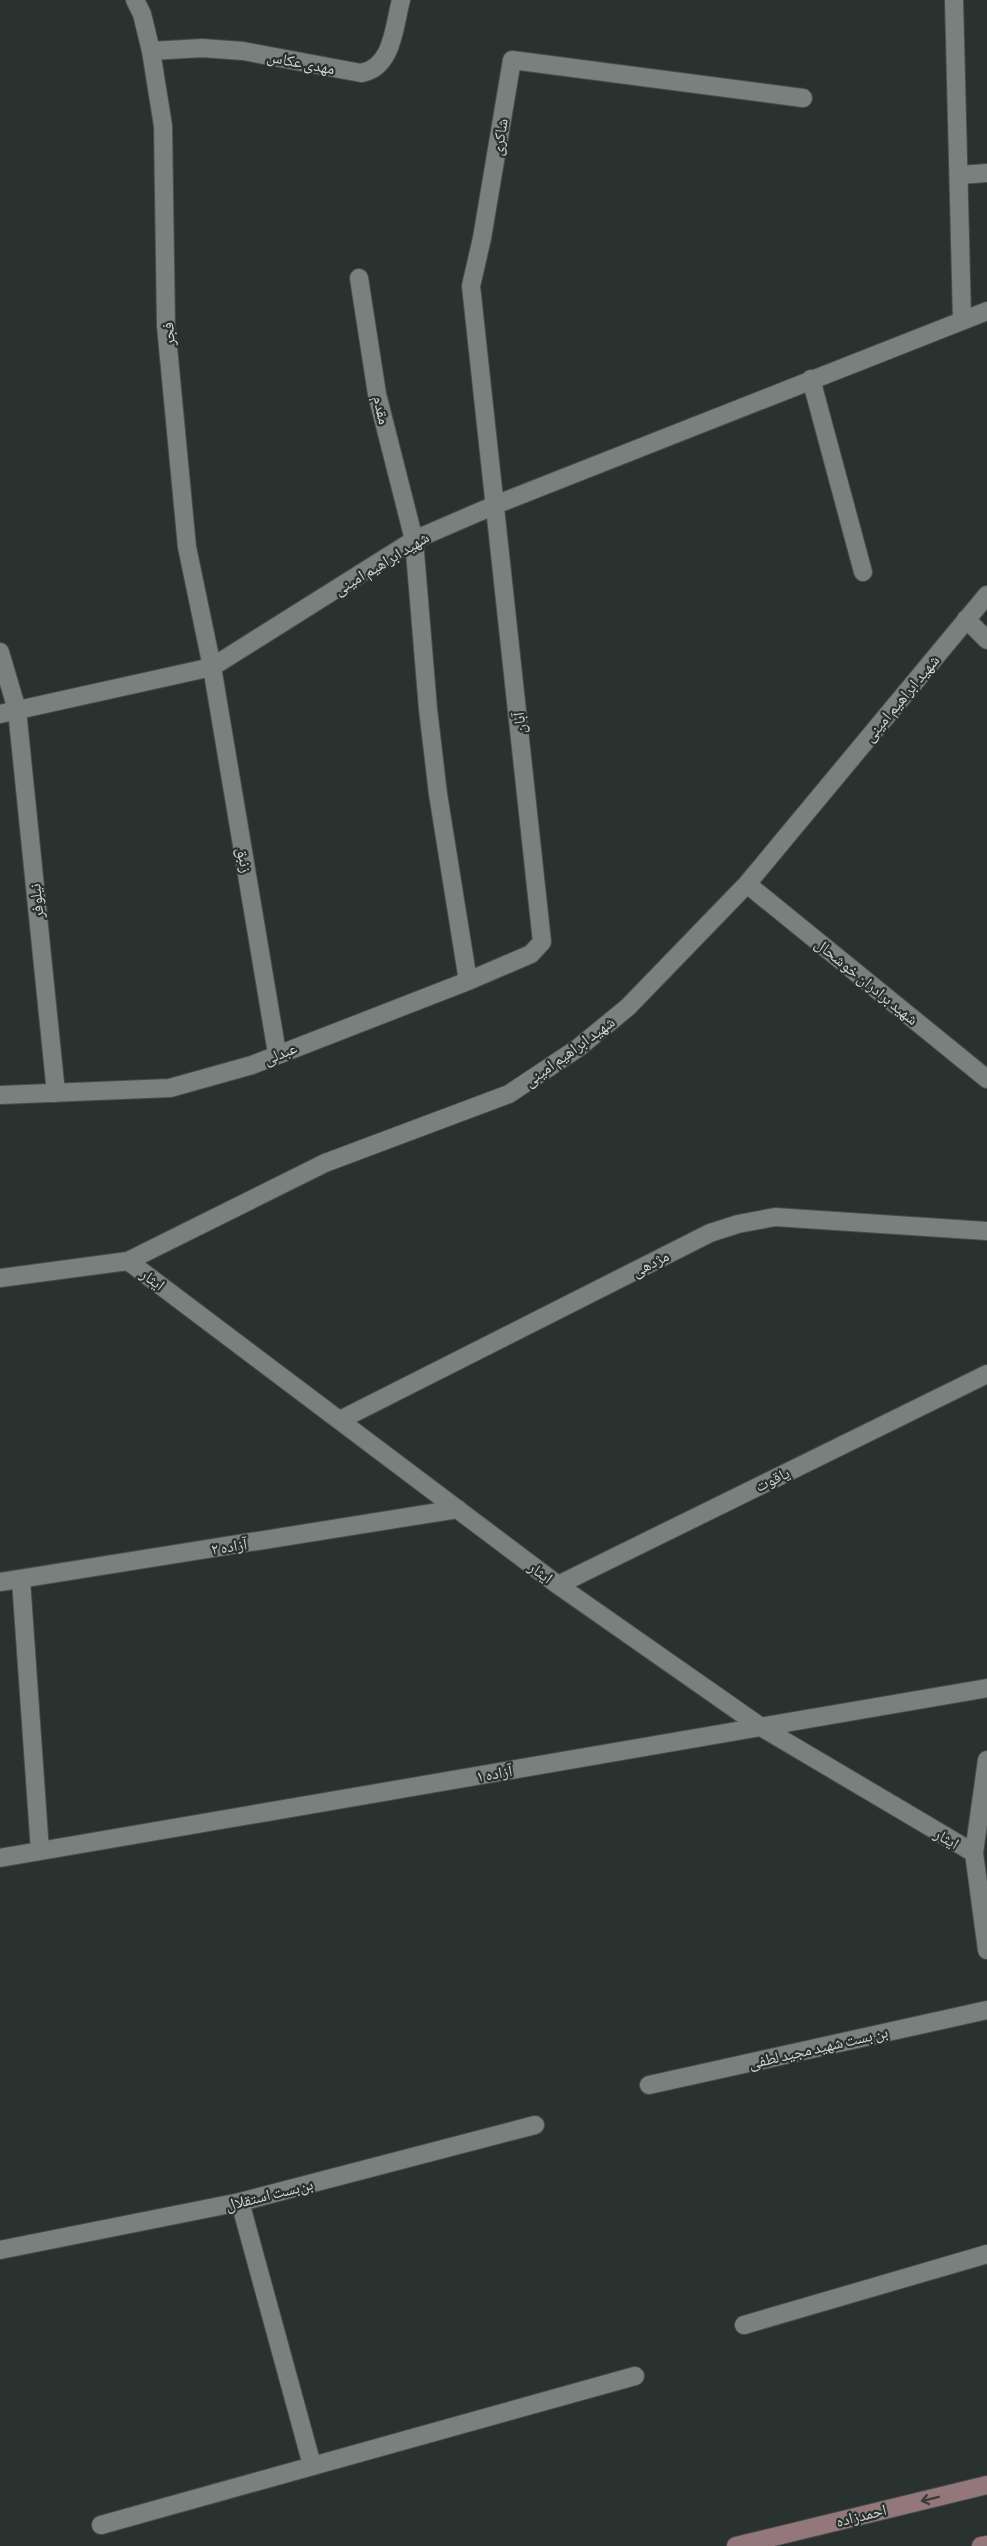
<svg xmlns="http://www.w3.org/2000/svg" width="987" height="2546" font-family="'Asap Condensed','Noto Naskh Arabic',sans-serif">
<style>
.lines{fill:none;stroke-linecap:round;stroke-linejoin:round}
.minor-casing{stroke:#474e4b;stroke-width:20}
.secondary-casing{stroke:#474e4b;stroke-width:20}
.minor{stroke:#78817e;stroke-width:18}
.secondary{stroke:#94777a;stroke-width:18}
.oneway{stroke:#3a3c3a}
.labels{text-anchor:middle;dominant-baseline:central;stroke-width:4.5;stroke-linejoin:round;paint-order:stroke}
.street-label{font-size:16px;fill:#ced3d1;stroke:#2a322f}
</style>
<rect width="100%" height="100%" fill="#2a322f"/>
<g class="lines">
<g class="minor-casing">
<path id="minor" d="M135 0 142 14 151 51 163 126 166 326 187 547 212 667 277 1053
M954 0 962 319
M151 51 202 48 243 51 361 73C393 68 394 26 401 0
M960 175 987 173
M359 278 377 394 414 540 428 709 438 794 468 981
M811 379 863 572
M966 619 987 640
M0 652 17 710 56 1093
M0 714 212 667 414 540 495 505 987 311
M747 884 987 1079
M0 1095 170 1088 252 1065 468 981 531 954 542 942 471 286 482 238 512 60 803 98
M128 1261 558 1585 761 1727 974 1853
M0 1278 128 1261 325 1163 509 1094 578 1048 628 1007 747 884 987 595
M340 1420 710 1233 738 1224 775 1217 987 1231
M21 1580 40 1851
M0 1582 458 1509
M558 1585 987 1374
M987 1760 974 1853 987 1950
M0 1858 987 1688
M649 2085 987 2010
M240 2202 312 2465
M0 2250 240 2202 535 2125
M744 2325 987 2254
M101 2525 635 2376"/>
</g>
<g class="secondary-casing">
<path id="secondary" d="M736 2546 987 2485
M981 2546 987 2545"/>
</g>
<use href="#minor" class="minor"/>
<use href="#secondary" class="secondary"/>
</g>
<defs><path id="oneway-shaft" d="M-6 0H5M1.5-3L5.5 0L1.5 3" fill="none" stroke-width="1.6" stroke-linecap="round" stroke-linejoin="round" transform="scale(1.5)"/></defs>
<use class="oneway" href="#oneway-shaft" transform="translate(930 2499) rotate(166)"/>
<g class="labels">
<g class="street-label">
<text transform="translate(301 62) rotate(11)">مهدی عکاس</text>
<text transform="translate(499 137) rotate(-81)">شاکری</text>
<text transform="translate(168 334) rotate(-94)">فجر</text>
<text transform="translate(382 410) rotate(77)">مقدم</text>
<text transform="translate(381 563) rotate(-31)">شهید ابراهیم امینی</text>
<text transform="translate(901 698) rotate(-50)">شهید ابراهیم امینی</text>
<text transform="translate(519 723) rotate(-96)">آبان</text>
<text transform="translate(245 860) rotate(80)">زنبق</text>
<text transform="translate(36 901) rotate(-96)">نیلوفر</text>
<text transform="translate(867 981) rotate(39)">شهید برادران خوشحال</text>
<text transform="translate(569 1051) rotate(-36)">شهید ابراهیم امینی</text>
<text transform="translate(280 1053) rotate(-22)">عبدلی</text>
<text transform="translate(650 1263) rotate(-27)">مژدهی</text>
<text transform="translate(153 1279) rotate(37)">ایثار</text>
<text transform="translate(772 1479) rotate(-26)">یاقوت</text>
<text transform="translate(229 1546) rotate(-9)">آزاده ۲</text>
<text transform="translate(541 1572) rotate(37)">ایثار</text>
<text transform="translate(494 1773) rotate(-10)">آزاده ۱</text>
<text transform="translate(947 1838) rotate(31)">ایثار</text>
<text transform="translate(818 2047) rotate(-13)">بن بست شهید مجید لطفی</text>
<text transform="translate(269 2194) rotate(-14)">بن‌بست استقلال</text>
<text transform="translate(861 2515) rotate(-14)">احمدزاده</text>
</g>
</g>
</svg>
